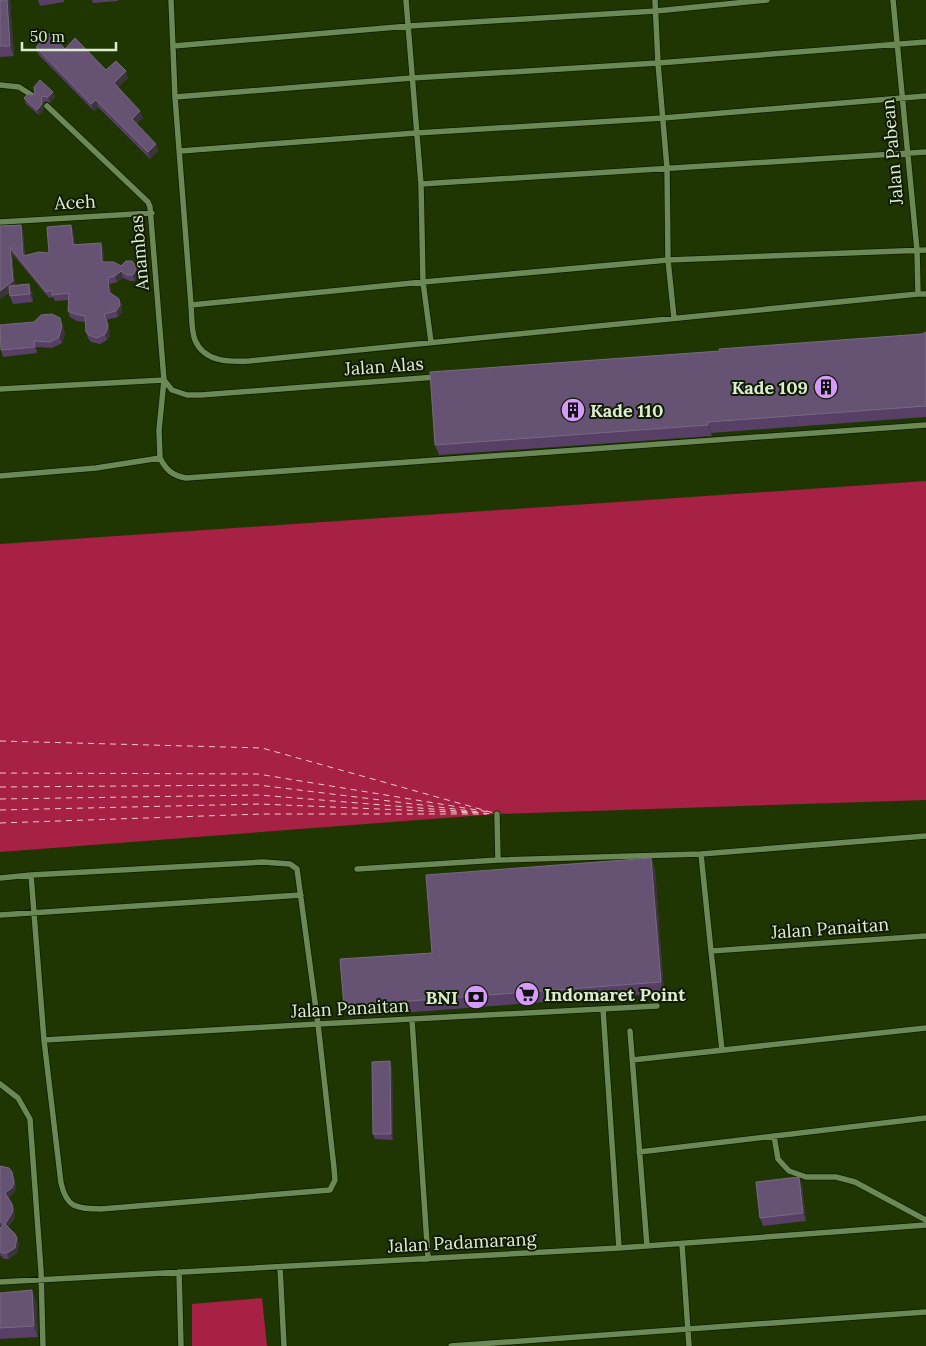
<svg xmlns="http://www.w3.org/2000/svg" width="926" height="1346" font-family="Lora,serif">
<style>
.water{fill:#a72145}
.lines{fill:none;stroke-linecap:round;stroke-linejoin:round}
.ferry{stroke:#eecbce;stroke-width:1;stroke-dasharray:6 5;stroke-linecap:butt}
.lane-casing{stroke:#0b1c00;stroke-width:7}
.lane{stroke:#6c8854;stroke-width:5.5}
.wall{fill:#573f66}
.shaded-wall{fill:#3b343a}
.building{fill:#665272;stroke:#786a81}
.labels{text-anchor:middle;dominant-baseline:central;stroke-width:4;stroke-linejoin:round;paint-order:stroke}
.street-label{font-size:18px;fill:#deedd2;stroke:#101b06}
.poi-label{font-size:18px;font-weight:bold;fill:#deedd2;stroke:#101b06;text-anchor:end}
</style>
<rect width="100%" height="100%" fill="#1f3603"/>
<path class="water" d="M926 481V800L497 814 0 852V544Z
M262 1298 267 1346H192V1304Z"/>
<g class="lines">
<path class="ferry" d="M0 741 262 748 494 813
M0 773 258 774 489 812
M0 787 258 785 479 812
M0 799 259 795 494 814
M0 810 260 804 474 813
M0 823 262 814H487"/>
<g class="lane-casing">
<path id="lane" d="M171 0 175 97 191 305C192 316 191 330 195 340 204 362 229 362 249 361L918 294
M406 0 421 184 423 282 431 342
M655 0 658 63 667 168 668 260 674 318
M893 0 917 250 918 294H926
M173 46 409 26 656 11 767 0
M0 85 19 87 33 96
M175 97 412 78 658 63 926 42
M180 151 416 133 663 118 926 96
M421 184 926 152
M0 222 152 213
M191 305 423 282 668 260 926 250
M0 389 164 380 172 390 187 395H201L436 377
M160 458C166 470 173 476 186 478L926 425
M0 476 96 468 160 458 159 430 164 380 150 207 148 202 47 106
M497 814 498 860
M701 854 926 836
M357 869 498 860 701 854 711 951 926 936
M0 878 31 875 263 862 290 864 297 869 318 1024 334 1168 335 1180 330 1190 101 1209C77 1208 67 1209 61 1183L44 1040 31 875
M0 915 301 895
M711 951 722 1050
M603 1009 619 1248
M412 1020 428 1259
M630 1031 647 1246
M44 1040 318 1024 657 1006
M632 1060 926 1028
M0 1084 18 1098 30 1119 41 1271 43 1346
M774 1136 778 1159 789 1171 806 1177H836L855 1182 926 1220
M639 1152 926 1118
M682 1244 689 1346
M280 1267 284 1346
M179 1272 181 1346
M0 1282 619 1248 926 1225
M451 1346 926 1312"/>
</g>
<use href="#lane" class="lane"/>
</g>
<path class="wall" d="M0 0H10L14 56 0 57Z
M38 0H64V2L40 6Z
M92 0H118V1L93 3Z
M36 47 65 49 106 70 128 78 118 87 143 118 136 124 156 144 158 151 150 159 98 107 94 111 38 54Z
M53 92 55 97 50 103 46 101 43 103 44 109 39 115 26 104 24 98Z
M21 225 23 232 25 256 49 253 71 225 73 231 75 244 101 243 103 249 104 262 121 266 137 267 139 273 135 281H130L123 278 117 282 110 284 111 293 119 299 122 305V312L118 317 106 320 110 331V336L107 340 100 344 91 342 88 338 86 332V322L77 321 70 317 68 311V300L55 301 53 297 49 298 12 253 15 286 32 292 33 302 13 304 10 296V292L0 299V226Z
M926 332V417L711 433 712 436 439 455 435 445 720 351 922 334Z
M65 333 62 343 52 348 36 347 37 353 3 357 1 350Z
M651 858 655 869 664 993 348 1017 344 1006 432 953Z
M392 1067 393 1140 375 1139 373 1134Z
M0 1166 12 1172 14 1178 16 1188 14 1193 8 1198 12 1204 15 1214 14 1219 8 1227 19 1244 17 1253 9 1259H4L0 1255V1228L2 1226 0 1225Z
M802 1185 806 1221 763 1226 760 1218Z
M0 1293 36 1301 38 1337 0 1339Z"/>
<path class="shaded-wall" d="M7 0H10L14 56 10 46Z
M126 71 128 78 116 89 114 83Z
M53 92 55 97 50 103 48 97Z
M41 98 43 103 44 109 39 115 37 110Z
M96 100 98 107 94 111 91 104Z
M140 111 143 118 134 126 132 119Z
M156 144 158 151 150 159 148 152Z
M21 225 23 232 25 263 23 256Z
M71 225 73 231 75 251 73 245Z
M101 243 103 249 105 268 102 262Z
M10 247 12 253 15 287 0 299V291Z
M137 267 139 273 135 281 133 275Z
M121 271 123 278 117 282 115 276Z
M108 278 110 284 111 298 109 292Z
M29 284 32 292 33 302 30 294Z
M119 299 122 305V312L118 317 116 311Z
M104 314 110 331V336L107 340 105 334Z
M60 318 65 333 62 343 59 337Z
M34 341 36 347 37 353 35 347Z
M708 422 711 433 712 436 708 425Z
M651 858 655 869 664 993 661 982Z
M390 1061 392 1067 393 1140 391 1134Z
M12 1172 14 1178 16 1188 14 1193 7 1199 5 1193Z
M799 1177 802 1185 806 1221 803 1213Z
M12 1204 15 1214 14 1219 7 1229 5 1224Z
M17 1238 19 1244 17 1253 9 1259 7 1253Z
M32 1290 36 1301 38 1337 34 1326Z"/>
<path class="building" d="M0 0H7L10 46H0Z
M50 33 65 49 75 38 106 70 116 61 126 71 114 83 140 111 132 119 156 144 148 152 96 100 91 104 36 47Z
M40 80 53 92 48 97 44 96 41 98 42 104 37 110 24 98 28 94 31 95 35 94 34 87Z
M21 225 23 256 39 252 49 253 47 227 71 225 73 245 101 243 102 262H114L121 266 126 261H132L137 267 133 275H127L121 271 115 276 108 278 109 292 119 299 120 305 116 311 104 314 108 325 107 330 105 334 97 338 89 335 86 332 85 316 75 314 68 311 69 293 52 295V290L46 292 10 247 13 281 0 291V226Z
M29 284 30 294 10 296 9 286Z
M52 314 60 318 62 326 59 337 50 342 34 341 35 347 1 350 0 325 34 322 41 315Z
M926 332V406L708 422V425L435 445 430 372 720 351 719 349 922 334Z
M651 858 661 982 344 1006 340 959 432 953 426 875Z
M390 1061 391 1134H373L372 1062Z
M0 1166 9 1168 12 1172 14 1183 12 1188 5 1193 12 1204 13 1209 12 1213 5 1224 15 1234 17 1238 15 1248 7 1253H2L0 1251V1228L4 1224 0 1221Z
M799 1177 803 1213 760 1218 756 1182Z
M32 1290 34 1326 0 1328V1293Z"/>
<defs>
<g id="building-disc" transform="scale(1.25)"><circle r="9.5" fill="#d59bfa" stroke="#101b06"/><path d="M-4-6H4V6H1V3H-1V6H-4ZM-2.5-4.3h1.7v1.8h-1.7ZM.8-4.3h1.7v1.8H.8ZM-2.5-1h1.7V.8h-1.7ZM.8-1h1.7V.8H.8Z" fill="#111"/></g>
<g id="supermarket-disc" transform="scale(1.25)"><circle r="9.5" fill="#d59bfa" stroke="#101b06"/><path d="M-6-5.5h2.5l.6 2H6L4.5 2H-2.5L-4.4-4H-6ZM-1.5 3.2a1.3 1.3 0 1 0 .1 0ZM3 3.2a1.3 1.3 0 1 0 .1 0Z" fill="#111"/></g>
<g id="bank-disc" transform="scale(1.25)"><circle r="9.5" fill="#d59bfa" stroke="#101b06"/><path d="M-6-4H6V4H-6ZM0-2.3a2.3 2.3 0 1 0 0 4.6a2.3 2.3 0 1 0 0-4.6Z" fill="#111"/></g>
</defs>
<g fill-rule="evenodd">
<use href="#building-disc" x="826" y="387"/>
<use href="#building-disc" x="573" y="410"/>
<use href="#supermarket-disc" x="527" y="994"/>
<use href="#bank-disc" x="476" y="997"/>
</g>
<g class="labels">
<g class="street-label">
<text transform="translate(892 152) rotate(-95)">Jalan Pabean</text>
<text transform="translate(75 202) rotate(-3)">Aceh</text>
<text transform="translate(139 253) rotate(-95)">Anambas</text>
<text transform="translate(384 366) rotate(-4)">Jalan Alas</text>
<text transform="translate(830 928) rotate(-4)">Jalan Panaitan</text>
<text transform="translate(350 1008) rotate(-3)">Jalan Panaitan</text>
<text transform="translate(462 1242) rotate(-3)">Jalan Padamarang</text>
</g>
<g class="poi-label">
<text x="808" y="387">Kade 109</text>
<text x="590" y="410" text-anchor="start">Kade 110</text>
<text x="544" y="994" text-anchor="start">Indomaret Point</text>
<text x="458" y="997">BNI</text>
</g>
</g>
<path d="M22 42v8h94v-8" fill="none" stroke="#deedd2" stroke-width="2.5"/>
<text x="30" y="42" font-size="15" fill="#deedd2" stroke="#101b06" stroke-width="4" paint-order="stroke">50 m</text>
</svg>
